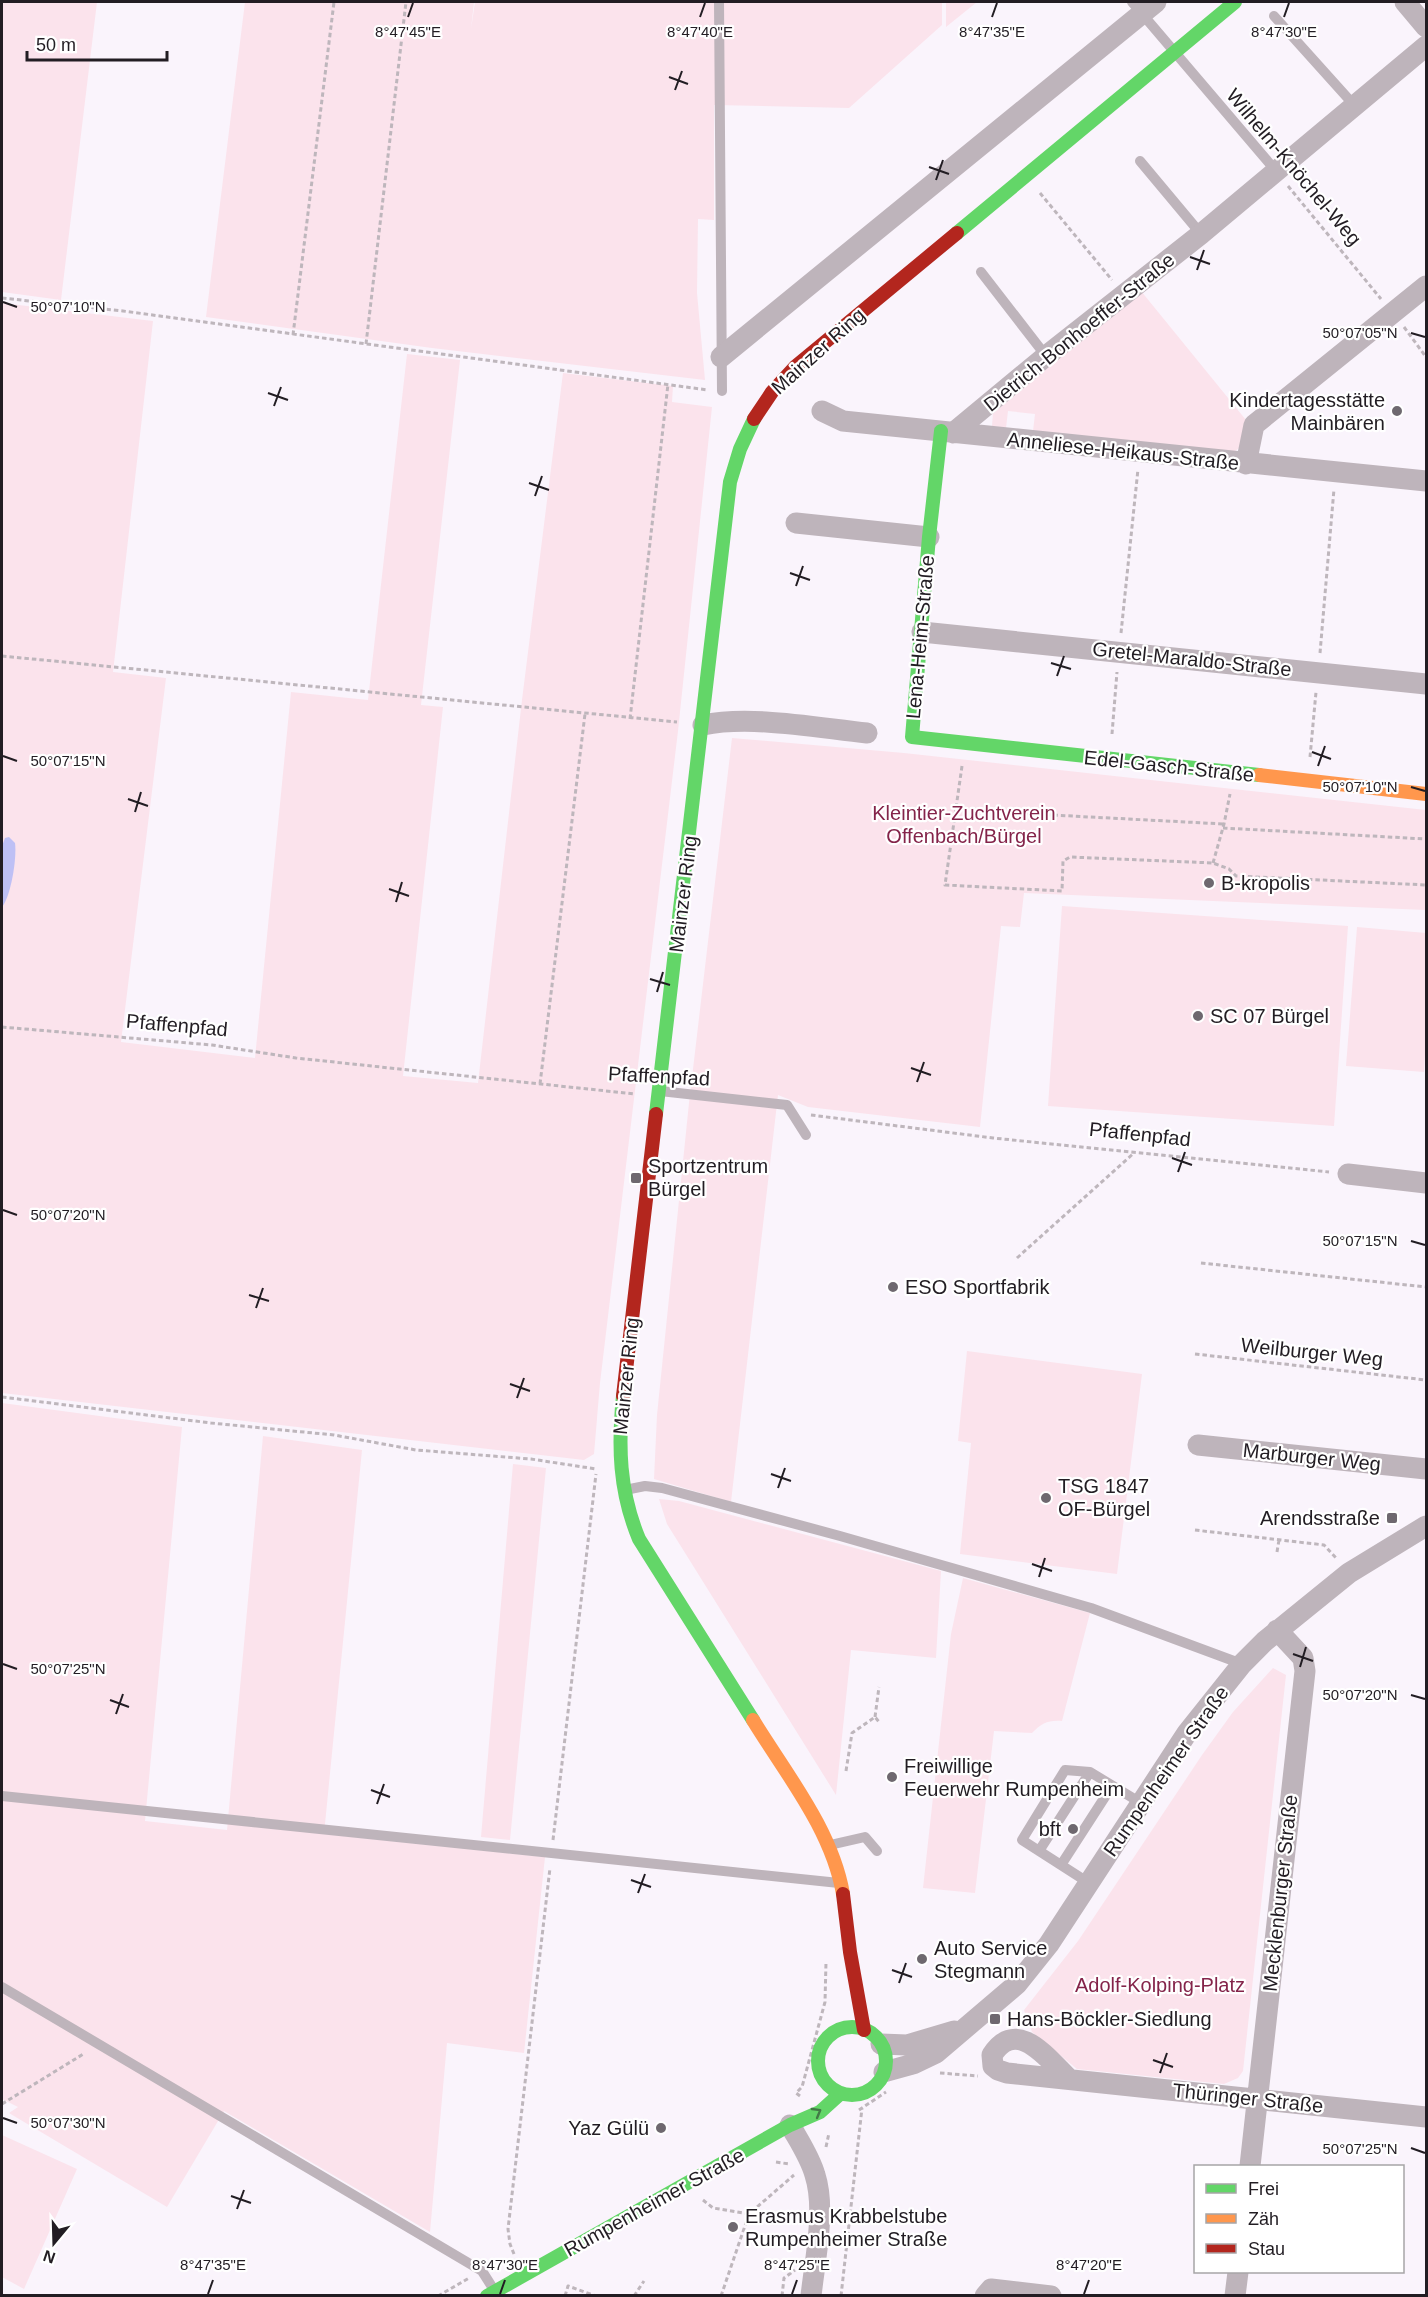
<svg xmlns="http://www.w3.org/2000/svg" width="1428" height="2297" font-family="Arial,sans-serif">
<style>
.green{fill:#fbe3ec}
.water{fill:#bec0f5}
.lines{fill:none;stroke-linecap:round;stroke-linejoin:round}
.path{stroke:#beb6bc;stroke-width:3;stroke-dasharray:4.5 3;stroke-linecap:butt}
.lane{stroke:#beb4bb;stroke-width:10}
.street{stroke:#beb4bb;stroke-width:21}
.fast{stroke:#63d668;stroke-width:14}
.slow{stroke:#ff974d;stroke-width:14}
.jam{stroke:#b3261e;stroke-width:14}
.oneway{stroke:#427a46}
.ticks{fill:none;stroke:#221d23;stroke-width:2}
.poi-dot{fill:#6e686f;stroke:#fff;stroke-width:2}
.labels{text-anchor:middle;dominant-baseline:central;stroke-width:4.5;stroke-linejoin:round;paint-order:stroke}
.street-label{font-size:20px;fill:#221d23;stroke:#fff}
.poi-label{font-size:20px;fill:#221d23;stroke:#fff;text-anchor:start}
.park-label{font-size:20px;fill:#84244a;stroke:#fff}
.ticks-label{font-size:15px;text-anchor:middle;fill:#221d23;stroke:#fff;stroke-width:4.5;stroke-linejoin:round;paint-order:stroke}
</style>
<rect width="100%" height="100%" fill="#faf4fc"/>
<path class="green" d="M2 2H97L61 300 2 292Z
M245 2H474L471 29 475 2H942V25L849 108 714 105V220L698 219 697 293 705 380 432 348 206 317Z
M946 2H977L946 27Z
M1141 291 1246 420 1244 444 1234 452 1033 431 1035 414 1008 411 1006 428 992 426 993 413Z
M2 303 153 321 113 672 166 678 121 1042 255 1058 291 692 368 700 407 354 460 360 421 705 443 707 403 1076 478 1083 522 700 563 373 673 386 672 402 712 407 678 731 600 1383 594 1454 584 1460 2 1393Z
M732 738 904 753 1426 810V910L1024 893 1020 927 1001 926 980 1127 808 1107 778 1095 731 1502 654 1479 657 1415 689 1103Z
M1062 906 1348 926 1334 1126 1048 1106Z
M1357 927 1426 933V1036L1424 1072 1346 1066Z
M967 1351 1142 1374 1117 1574 960 1554 971 1443 958 1441Z
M2 1403 182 1427 145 1821 227 1830 263 1436 362 1450 324 1834 545 1857 524 2053 447 2043 430 2232 224 2111 167 2207 9 2113 18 2107 2 2099Z
M513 1464 546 1468 510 1840 481 1837Z
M659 1499 679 1501 941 1571 936 1658 851 1650 836 1795 667 1524Z
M963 1578 1090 1613 1062 1721C1048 1720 1042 1723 1032 1733L994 1731 975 1893 923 1888 951 1634Z
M1273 1668 1286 1675 1243 2071 1238 2078 1224 2084 1077 2069 1032 2032 1024 2010 1078 1941 1202 1755 1233 1712Z
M2 2135 77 2169 24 2289 2 2277Z"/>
<path class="water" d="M9 837 15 843C17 858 11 896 2 907V846L5 838Z"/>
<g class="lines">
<path class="path" d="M1288 186 1381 299
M1040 193 1112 280
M2 298 123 311 708 390
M1404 327 1426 357
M293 335 334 2
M366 344 406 2
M1121 633 1138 469
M1320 653 1334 489
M2 656 677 722
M630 719 668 384
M1112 734 1117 672
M1310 757 1316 692
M962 766 945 885 1062 891 1063 861 1070 857 1213 863 1229 869 1236 876 1426 885
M956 810 1224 824
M1223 828 1426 839
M1213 863 1224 824 1230 794
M2 1027 212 1045 296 1058 635 1094
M540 1084 585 714
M811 1115 993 1138 1329 1172
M1017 1258 1135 1152
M1201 1263 1426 1287
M1195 1354 1426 1380
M2 1397 211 1423 334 1435 416 1450 531 1459 596 1469
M1195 1530 1324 1545 1336 1558
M1277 1552 1279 1540
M875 1717 879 1687
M846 1771 852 1733 875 1717 879 1722
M553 1840 596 1474
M940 2073 978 2076
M800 2096 796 2093 802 2087 825 2002 826 1962
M2 2104 85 2053
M859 2110 886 2092
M826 2147 829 2133
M776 2162 789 2164
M703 2200 713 2208 749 2214
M514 2254 510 2244 508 2229 550 1868
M438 2296 469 2278
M565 2296 568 2286 596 2296
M634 2296 644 2281
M721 2296 749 2214 794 2175
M782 2296 784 2278 795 2270
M841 2296 862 2108"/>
<path class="lane" d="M719 2 722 391
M1132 2 1276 171
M1274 16 1354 105
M1140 161 1201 234
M981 272 1046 356
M660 1091 787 1105 806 1135
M625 1490 645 1486 662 1488 840 1536 1091 1608 1242 1664
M2 1796 839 1883
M830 1845 865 1837 877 1851
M1039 1851 1090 1772
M1061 1865 1112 1786
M1089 1883 1022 1840 1065 1770 1090 1772 1141 1803
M2 1987 482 2271 494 2290"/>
<path class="street" d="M1405 2 1426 27
M721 357 1156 2
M822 411 843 421 1426 481
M953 433 1046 356 1201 234 1426 46
M1246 464 1254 425 1426 286
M796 523 929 537
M922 632 1426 684
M703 725C751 715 818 728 867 733
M1348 1174 1426 1183
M1198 1445 1426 1469
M881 2044 907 2045 954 2031
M884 2072 913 2064 936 2053 1017 1984 1049 1944 1187 1733 1242 1664 1265 1641 1349 1573 1426 1526
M1069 2079C1048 2059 1017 2016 992 2055L993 2066 998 2070 1007 2073 1426 2117
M790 2125C799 2141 810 2157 815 2175 826 2209 815 2259 811 2296
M1250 2166 1305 1671 1303 1658 1277 1630
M985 2296 991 2289 1051 2296
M1235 2296 1238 2272"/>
<path class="fast" d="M957 233 1235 2
M941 431 929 537 912 737 1259 775
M656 1114 730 482 740 449 754 419
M623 1396C618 1446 619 1491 639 1539L753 1720
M818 2061a34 34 0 1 1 68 0a34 34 0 1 1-68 0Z
M487 2296 790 2125 820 2112 841 2093"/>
<path class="slow" d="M1259 775 1426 794
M753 1720C786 1774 832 1830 843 1894"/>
<path class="jam" d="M754 419 772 392 795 367 957 233
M623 1396 656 1114
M843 1894 850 1952 864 2030"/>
</g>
<defs><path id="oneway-chevron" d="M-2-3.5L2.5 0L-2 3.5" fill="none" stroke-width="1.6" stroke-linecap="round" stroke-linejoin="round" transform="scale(1.5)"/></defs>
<use class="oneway" href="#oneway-chevron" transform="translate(817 2112) rotate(-30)"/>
<path class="ticks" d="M408 17 413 3M700 17 705 3M992 17 997 3M1284 17 1289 3M669 77 688 84M675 90 682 71M929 167 949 174M936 180 943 160M1190 257 1210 264M1197 270 1204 250M3 302 17 307M1411 333 1425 337M268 393 288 400M274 406 281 387M529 483 549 490M535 496 542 476M790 573 810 580M796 586 803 566M1051 663 1071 669M1057 676 1064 656M1312 752 1331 759M3 756 17 761M1318 766 1325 746M1411 787 1425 791M128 799 148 806M135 812 141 792M389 889 409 896M396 902 402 882M650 979 670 985M657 992 663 972M911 1068 931 1075M917 1082 924 1062M1172 1158 1192 1165M1178 1172 1185 1152M3 1210 17 1215M1411 1241 1425 1245M249 1295 269 1301M256 1308 263 1288M510 1384 530 1391M517 1398 524 1378M771 1474 791 1481M778 1488 785 1468M1032 1564 1052 1571M1039 1577 1045 1558M1293 1654 1313 1661M3 1664 17 1669M1300 1667 1306 1647M1411 1695 1425 1699M110 1700 129 1707M116 1714 123 1694M371 1790 390 1797M377 1804 384 1784M631 1880 651 1887M638 1893 645 1874M892 1970 912 1977M899 1983 906 1963M1153 2060 1173 2067M1160 2073 1167 2053M3 2118 17 2123M1411 2148 1425 2153M231 2196 251 2203M237 2209 244 2190M208 2294 213 2280M500 2294 505 2280M792 2294 797 2280M1084 2294 1089 2280"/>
<g class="poi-dot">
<circle cx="1397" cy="411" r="6"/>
<circle cx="1209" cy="883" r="6"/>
<circle cx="1198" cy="1016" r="6"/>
<rect x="630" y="1172" width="12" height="12" rx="3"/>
<circle cx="893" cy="1287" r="6"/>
<circle cx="1046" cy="1498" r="6"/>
<rect x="1386" y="1512" width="12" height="12" rx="3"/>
<circle cx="892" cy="1777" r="6"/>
<circle cx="1073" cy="1829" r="6"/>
<circle cx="922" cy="1959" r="6"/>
<rect x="989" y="2013" width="12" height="12" rx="3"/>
<circle cx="661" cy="2128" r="6"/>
<circle cx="733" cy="2227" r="6"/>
</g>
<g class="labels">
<g class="street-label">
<text transform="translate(1294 167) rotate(50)">Wilhelm-Knöchel-Weg</text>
<text transform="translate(1079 332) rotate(-39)">Dietrich-Bonhoeffer-Straße</text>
<text transform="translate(818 351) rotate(-42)">Mainzer Ring</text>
<text transform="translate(1123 451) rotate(6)">Anneliese-Heikaus-Straße</text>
<text transform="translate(920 637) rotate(-85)">Lena-Heim-Straße</text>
<text transform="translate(1192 659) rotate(6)">Gretel-Maraldo-Straße</text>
<text transform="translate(1169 766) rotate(6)">Edel-Gasch-Straße</text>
<text transform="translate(683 894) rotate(-83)">Mainzer Ring</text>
<text transform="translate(177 1025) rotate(5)">Pfaffenpfad</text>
<text transform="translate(659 1076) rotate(3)">Pfaffenpfad</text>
<text transform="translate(1140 1134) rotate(6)">Pfaffenpfad</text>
<text transform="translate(1312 1352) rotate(6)">Weilburger Weg</text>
<text transform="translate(626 1376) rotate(-84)">Mainzer Ring</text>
<text transform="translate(1312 1457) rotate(6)">Marburger Weg</text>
<text transform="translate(1166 1771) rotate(-55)">Rumpenheimer Straße</text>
<text transform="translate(1280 1893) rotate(-84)">Mecklenburger Straße</text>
<text transform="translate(1248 2098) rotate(6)">Thüringer Straße</text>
<text transform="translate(654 2202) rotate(-29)">Rumpenheimer Straße</text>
</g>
<g class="poi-label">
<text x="1385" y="400" text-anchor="end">Kindertagesstätte<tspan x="1385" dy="23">Mainbären</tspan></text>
<text x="1221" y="883">B-kropolis</text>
<text x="1210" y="1016">SC 07 Bürgel</text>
<text x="648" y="1166">Sportzentrum<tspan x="648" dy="23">Bürgel</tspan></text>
<text x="905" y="1287">ESO Sportfabrik</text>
<text x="1058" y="1486">TSG 1847<tspan x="1058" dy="23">OF-Bürgel</tspan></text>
<text x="1380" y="1518" text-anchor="end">Arendsstraße</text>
<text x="904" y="1766">Freiwillige<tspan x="904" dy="23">Feuerwehr Rumpenheim</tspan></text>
<text x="1061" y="1829" text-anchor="end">bft</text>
<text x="934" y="1948">Auto Service<tspan x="934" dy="23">Stegmann</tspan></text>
<text x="1007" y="2019">Hans-Böckler-Siedlung</text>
<text x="649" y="2128" text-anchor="end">Yaz Gülü</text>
<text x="745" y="2216">Erasmus Krabbelstube<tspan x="745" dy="23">Rumpenheimer Straße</tspan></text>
</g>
<g class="park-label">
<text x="964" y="813">Kleintier-Zuchtverein<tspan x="964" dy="23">Offenbach/Bürgel</tspan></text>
<text x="1160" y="1985">Adolf-Kolping-Platz</text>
</g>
</g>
<g class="ticks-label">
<text x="700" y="37">8°47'40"E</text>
<text x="992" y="37">8°47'35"E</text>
<text x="1284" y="37">8°47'30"E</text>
<text x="408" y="37">8°47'45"E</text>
<text x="68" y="312">50°07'10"N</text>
<text x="1360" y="338">50°07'05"N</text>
<text x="68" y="766">50°07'15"N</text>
<text x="1360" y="792">50°07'10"N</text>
<text x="68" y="1220">50°07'20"N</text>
<text x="1360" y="1246">50°07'15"N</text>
<text x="68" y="1674">50°07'25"N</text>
<text x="1360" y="1700">50°07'20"N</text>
<text x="68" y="2128">50°07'30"N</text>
<text x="1360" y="2154">50°07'25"N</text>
<text x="213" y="2270">8°47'35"E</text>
<text x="505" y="2270">8°47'30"E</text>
<text x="797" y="2270">8°47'25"E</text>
<text x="1089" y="2270">8°47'20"E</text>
</g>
<rect width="1428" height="2297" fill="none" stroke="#221d23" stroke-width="6"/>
<rect x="1194" y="2165" width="210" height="108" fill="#ffffff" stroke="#a7a5a7" stroke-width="1.5"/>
<rect x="1206" y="2184" width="30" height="9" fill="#63d668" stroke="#a7a5a7" stroke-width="1.5"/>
<text x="1248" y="2195" font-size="18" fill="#221d23">Frei</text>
<rect x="1206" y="2214" width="30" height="9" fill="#ff974d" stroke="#a7a5a7" stroke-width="1.5"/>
<text x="1248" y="2225" font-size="18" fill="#221d23">Zäh</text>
<rect x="1206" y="2244" width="30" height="9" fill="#b3261e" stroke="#a7a5a7" stroke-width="1.5"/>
<text x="1248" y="2255" font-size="18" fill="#221d23">Stau</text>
<g transform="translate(54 2243) rotate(199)" stroke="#ffffff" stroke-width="4.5" paint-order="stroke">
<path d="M0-4.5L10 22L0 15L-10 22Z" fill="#221d23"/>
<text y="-9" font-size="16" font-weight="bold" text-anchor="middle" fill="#221d23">N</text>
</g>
<path d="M27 51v9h140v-9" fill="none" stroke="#221d23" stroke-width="3"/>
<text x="36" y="51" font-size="18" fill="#221d23" stroke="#ffffff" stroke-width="4.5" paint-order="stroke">50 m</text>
</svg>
